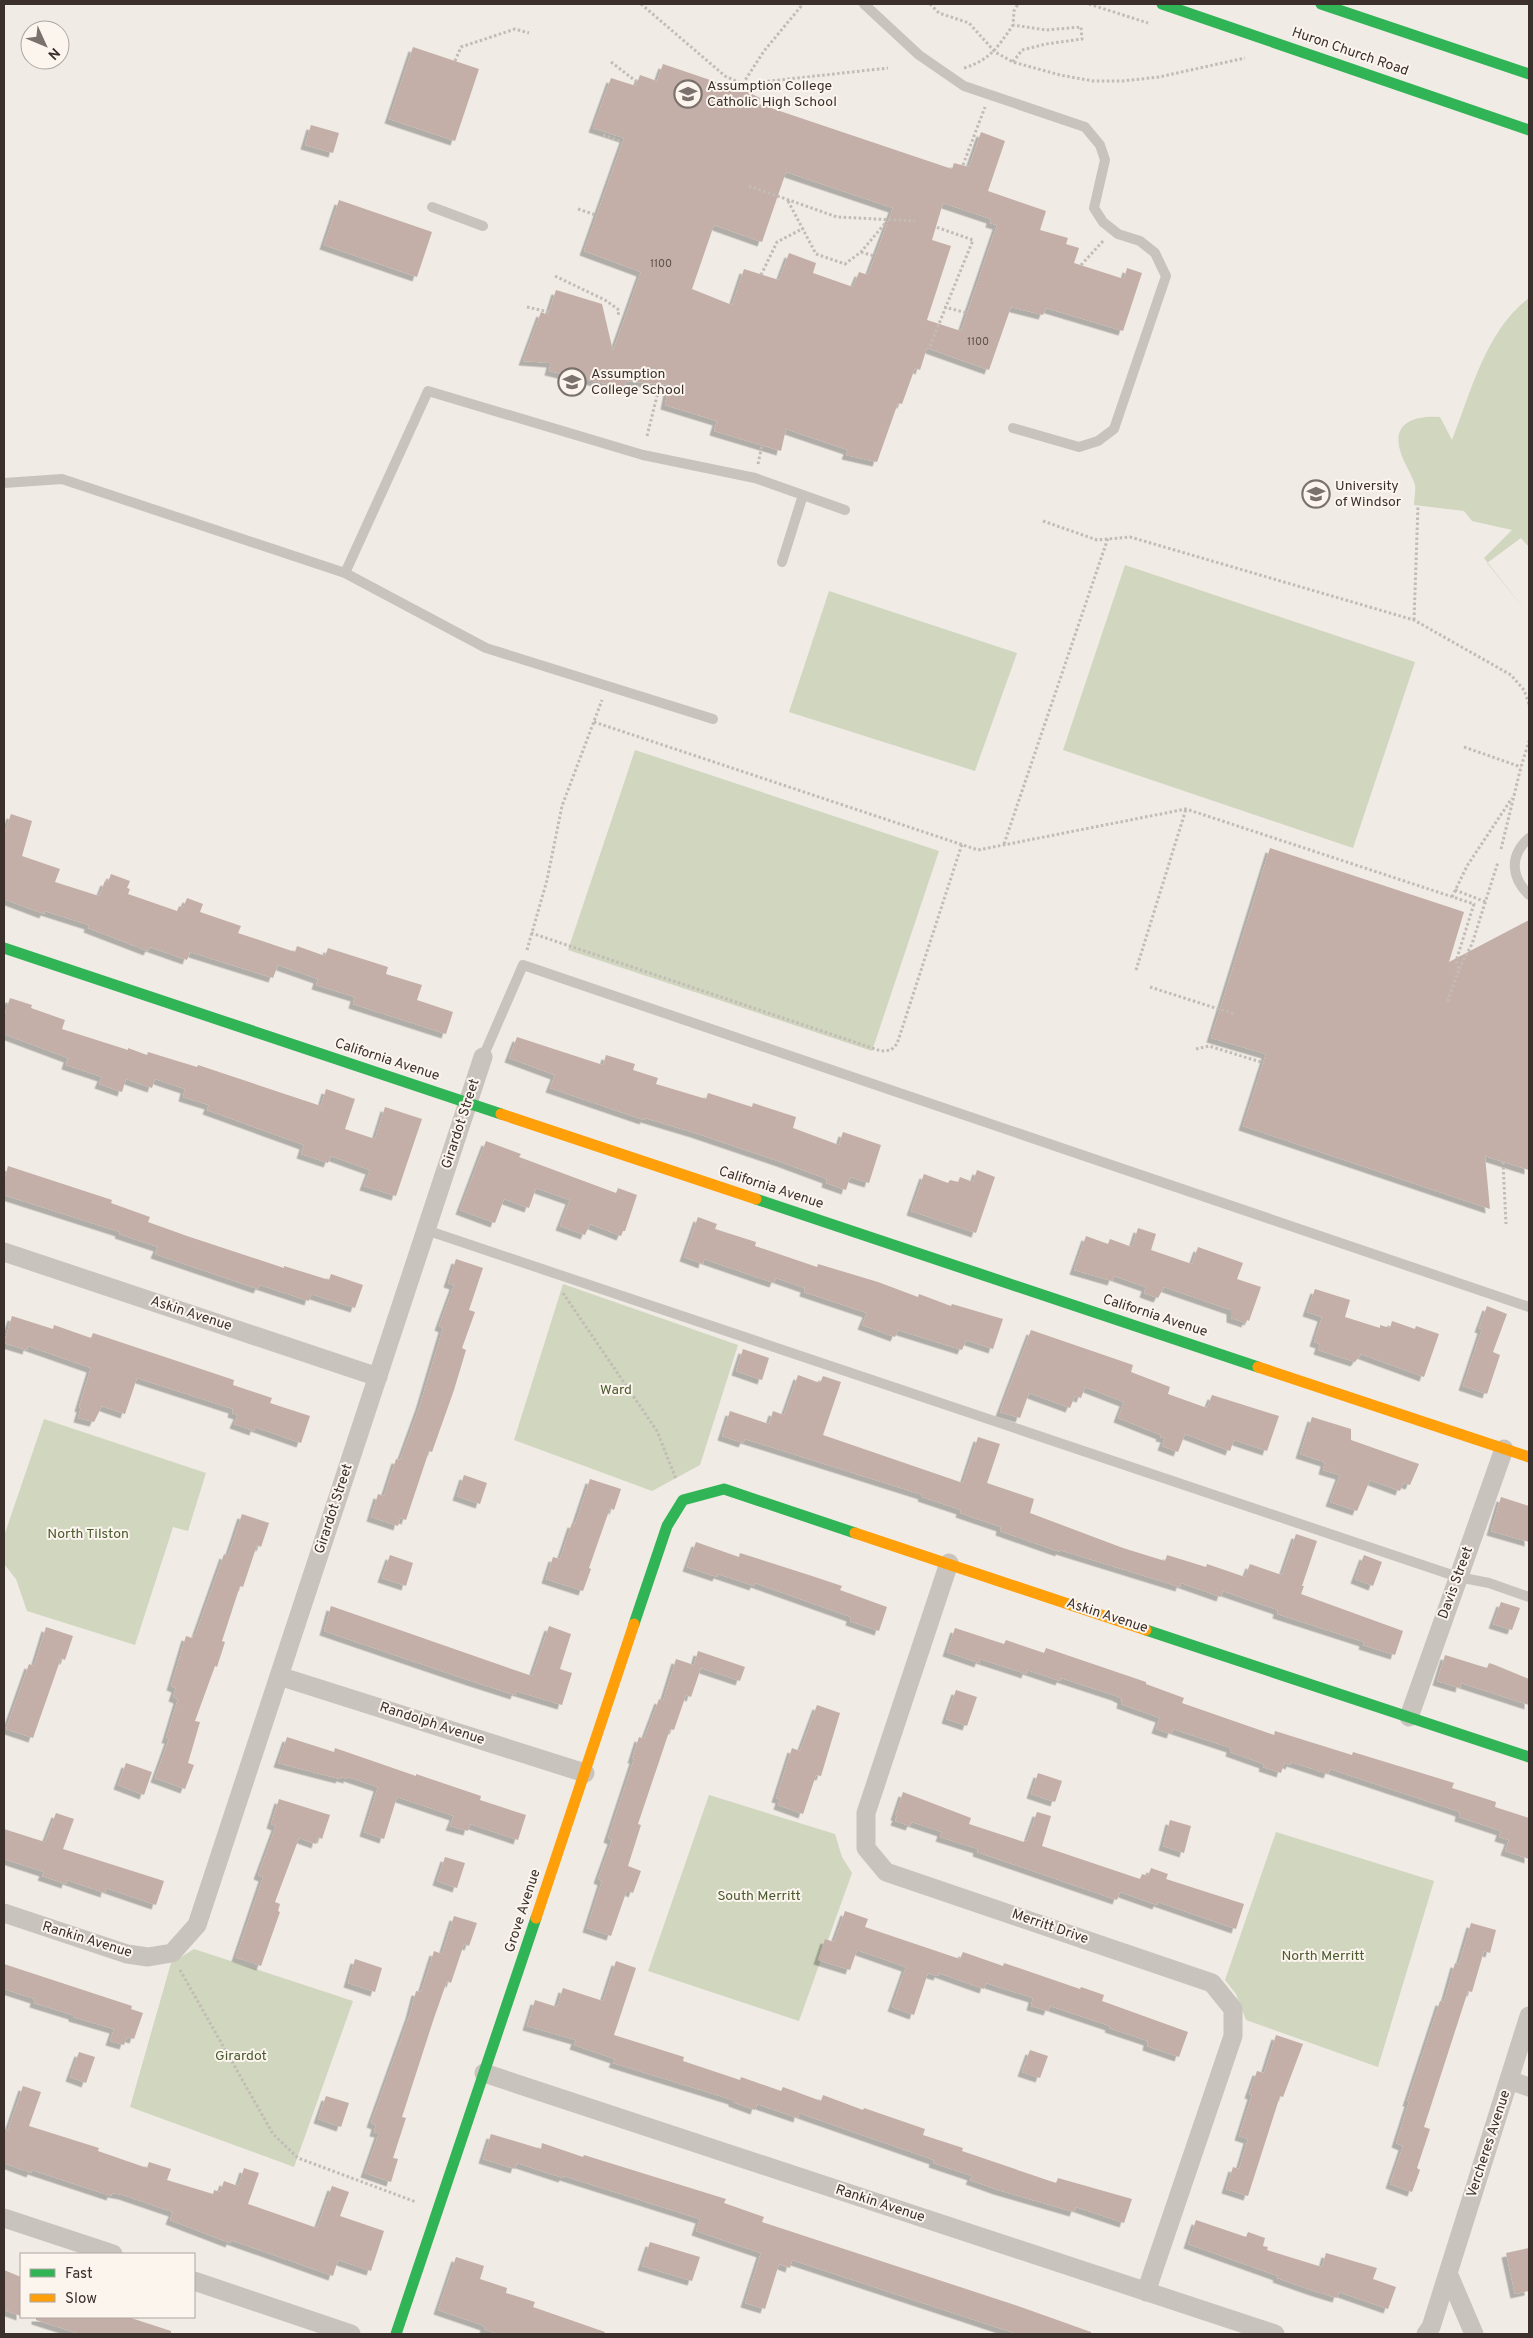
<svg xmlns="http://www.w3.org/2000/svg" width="1533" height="2338" font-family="Overpass,sans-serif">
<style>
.green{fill:#d1d6bf}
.building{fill:#c3afa7;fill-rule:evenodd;filter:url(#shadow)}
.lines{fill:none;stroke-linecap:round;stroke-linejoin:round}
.path{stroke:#c2bbb6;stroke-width:3;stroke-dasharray:2.5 2.5;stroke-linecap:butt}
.lane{stroke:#c9c3be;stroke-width:10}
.street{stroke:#c9c3be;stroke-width:19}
.fast{stroke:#30b455;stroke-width:11}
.slow{stroke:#ff9f0a;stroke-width:11}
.labels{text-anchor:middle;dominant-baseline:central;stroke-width:4;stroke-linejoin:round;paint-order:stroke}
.number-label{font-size:11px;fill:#5d504a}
.street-label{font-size:14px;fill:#3b302b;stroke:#fbf5ee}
.poi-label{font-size:14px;fill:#3b302b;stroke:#fbf5ee;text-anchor:start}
.park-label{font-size:14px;fill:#4a5a2e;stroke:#fbf5ee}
</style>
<defs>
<filter id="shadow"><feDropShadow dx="-4.5" dy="4.5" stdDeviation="0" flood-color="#0004"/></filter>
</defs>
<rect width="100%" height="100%" fill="#f0ebe5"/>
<path class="green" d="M1529 298V547L1521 538 1487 563 1529 615 1484 558 1512 530 1472 521 1464 511 1414 505C1414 499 1416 491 1415 485 1412 474 1404 464 1401 453 1390 422 1416 415 1440 417L1452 440C1471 392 1486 330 1529 298Z
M1125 565 1415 662 1353 848 1063 750Z
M829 591 1017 653 975 771 789 712Z
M635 750 939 851 872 1051 568 950Z
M563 1284 738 1345 700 1465 652 1491 514 1440Z
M44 1419 206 1473 188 1531 173 1527 135 1645 27 1611 16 1579 4 1564V1536Z
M709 1795 835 1834 842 1857 852 1873 799 2021 648 1971Z
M1276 1832 1434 1881 1378 2067 1246 2020 1236 1994 1225 1980Z
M194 1949 353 2001 294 2167 130 2107 171 1963Z"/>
<path class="building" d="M413 47 479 69 455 141 389 119Z
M663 64 716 82H728L760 98 759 104 952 169 954 163 969 167 981 132 1005 141 988 191 1046 211 1040 230 1068 238 1066 244 1079 248 1074 263 1124 279 1127 268 1142 273 1123 331 1046 308 1043 315 1011 307 989 370 927 348 920 370 915 368 902 404 898 403 877 462 846 455 848 450 786 429 781 451 714 431 717 421 665 405 669 385 626 381 624 388 549 371 551 363 523 361 541 312 548 315 556 290 602 304 613 351 641 272 584 251 624 138 593 128 611 78 636 86 640 75 657 81ZM786 172 893 208 868 275 859 272 853 287 813 273 816 263 789 253 779 280 744 269 732 305 692 289 714 225 762 242ZM943 203 991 219 990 223 997 225 961 331 927 320 951 246 932 240Z
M311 125 339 133 333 153 305 145Z
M339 200 432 232 417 277 324 245Z
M11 814 32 821 22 856 60 869 55 882 99 896 105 881 108 882 111 874 130 881 127 888 130 889 128 894 177 911 179 906 183 908 187 898 203 904 200 912 241 926 238 933 295 952 297 946 325 956 328 948 388 967 386 974 422 985 417 1000 453 1012 446 1034 353 1004 355 997 316 985 318 979 278 965 273 978 190 952 187 960 150 947 148 951 88 928 89 925 45 911 44 914 4 899V835Z
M1270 848 1464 912 1449 962 1529 920V1170L1485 1156 1490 1209 1243 1126 1266 1054 1211 1038Z
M10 998 32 1005 31 1008 65 1020 62 1029 128 1050V1048L147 1055 148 1052 197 1067 198 1065 321 1106 326 1089 355 1099 345 1129 375 1139 385 1107 422 1119 396 1196 364 1186 370 1170 331 1156 328 1163 301 1154 304 1145 207 1110 209 1105 183 1097 185 1089 155 1079 152 1088 126 1079 122 1092 99 1084 102 1077 66 1065 68 1058 4 1034V1016Z
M517 1037 603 1065 606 1055 635 1064 633 1070 658 1078 656 1084 706 1099 708 1093 752 1107 753 1103 796 1117 793 1128 839 1145 843 1132 881 1145 869 1183 850 1177 846 1190 826 1183 827 1179 781 1162 695 1133 645 1118 644 1120 550 1088 555 1075 509 1058Z
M486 1141 521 1154 519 1157 616 1193 618 1188 637 1195 625 1231H623L621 1236 590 1224 585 1235 560 1226 570 1200 536 1188 529 1208 504 1199 495 1223 460 1210Z
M8 1166 112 1200 111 1203 150 1217 148 1222 187 1236 284 1268V1266L329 1280 331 1274 363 1285 355 1308 311 1294 309 1301 260 1285 258 1289 155 1254 158 1247 119 1234 120 1232 4 1195V1181Z
M977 1170 995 1177 976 1233 911 1211 924 1174 948 1183 950 1180 958 1182 960 1177 973 1182Z
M698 1217 717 1224 715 1229 756 1242 755 1246 817 1267 818 1264 878 1282 918 1297 919 1294 951 1306 952 1304 1003 1319 993 1349 966 1340 962 1350 898 1330 895 1337 862 1325 867 1313 804 1292 805 1288 776 1278 774 1283 704 1259 703 1264 684 1257Z
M1138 1228 1156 1234 1151 1250 1192 1264 1198 1247 1243 1263 1237 1279 1261 1287 1249 1321 1247 1320 1246 1323 1231 1318V1310L1164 1287 1158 1298 1144 1293 1146 1287 1114 1276 1112 1281 1074 1270 1086 1236 1108 1244 1110 1239 1132 1247Z
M456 1259 483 1268 469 1310 475 1312 462 1348 466 1350 454 1390 432 1452 429 1451 406 1520 400 1518 398 1526 371 1517 378 1494 384 1496 396 1459 400 1460 420 1405 443 1328 439 1326 454 1285 448 1283Z
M1315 1289 1350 1300 1345 1317 1380 1328V1325L1390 1328 1392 1321 1415 1329 1416 1326 1439 1334 1424 1377 1361 1354 1355 1362 1318 1350 1320 1344 1314 1342 1322 1317 1307 1312Z
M1487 1306 1507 1314 1493 1352 1500 1355 1487 1394 1463 1386 1482 1329 1479 1328Z
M12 1316 53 1329 54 1325 91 1338 93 1333 234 1380 233 1385 272 1398 270 1403 310 1416 301 1443 255 1427 254 1431 234 1424 238 1415 232 1413 233 1409 137 1378 125 1414 102 1406 94 1422 78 1418 81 1408 79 1407 91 1368 28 1346 27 1350 4 1343Z
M1031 1330 1133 1365 1131 1372 1170 1387 1168 1394 1207 1408 1212 1395 1279 1416 1267 1451 1234 1440 1230 1451 1185 1434 1178 1452 1162 1446 1165 1438 1160 1437 1161 1435 1118 1418 1124 1402 1085 1387 1081 1398 1075 1396 1070 1408 1029 1393 1020 1418 1000 1412Z
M743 1349 769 1358 762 1380 736 1371Z
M798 1375 820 1383 823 1376 841 1382 823 1435 963 1483 978 1437 1000 1444 987 1483 1034 1499 1030 1513 1123 1548 1165 1561 1167 1555 1206 1567 1207 1564 1245 1577 1250 1564 1282 1575 1296 1534 1317 1541 1302 1586H1304L1301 1594 1403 1631 1395 1655 1363 1645 1364 1642 1277 1614 1278 1610 1223 1591 1221 1597 1181 1583 1180 1587 1060 1550V1552L1000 1531 1001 1527 960 1513 961 1510 922 1497 923 1495 745 1439 743 1443 722 1436 730 1411 769 1424 773 1411 784 1415Z
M1312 1417 1351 1429V1440L1419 1464 1410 1485 1403 1483 1400 1491 1370 1480 1357 1511 1330 1502 1340 1475 1323 1470 1325 1462 1300 1454Z
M464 1475 487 1483 480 1504 457 1496Z
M590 1479 621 1489 614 1510 610 1508 589 1568 591 1569 583 1591 546 1579 553 1557 560 1559 572 1523 575 1524Z
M1501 1497 1529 1506V1542L1491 1531Z
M242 1514 269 1523 261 1547 257 1545 243 1587 240 1586 222 1641 225 1642 217 1667 215 1666 195 1721 200 1722 188 1763 194 1765 185 1789 155 1778 169 1739H166L178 1699 173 1697 176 1688 171 1686 186 1636 192 1638 196 1633 224 1554 228 1556Z
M696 1542 739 1557 740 1553 812 1576 842 1586 840 1590 887 1607 879 1631 850 1621 851 1617 755 1583 754 1586 718 1574 717 1577 687 1567Z
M390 1555 413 1563 406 1586 382 1578Z
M1364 1555 1382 1562 1373 1586 1355 1579Z
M1501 1602 1520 1608 1512 1630 1493 1624Z
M331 1606 532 1676 549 1626 571 1634 560 1669 572 1673 562 1705 516 1691 515 1695 471 1681 324 1631Z
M46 1627 73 1636 65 1660 61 1658 33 1738 6 1729 29 1664 34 1666Z
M955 1628 1004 1644 1006 1640 1044 1653 1046 1648 1146 1682V1684L1184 1698 1182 1703 1274 1735 1275 1731 1352 1755 1353 1752 1454 1783 1452 1788 1496 1802 1495 1807 1529 1818V1859L1505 1851 1509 1840 1499 1837 1501 1831 1459 1817 1460 1812 1330 1769 1328 1774 1291 1762 1290 1765 1284 1763 1281 1773 1263 1767 1264 1764 1230 1752 1231 1748 1173 1729 1171 1734 1156 1729 1160 1718 1121 1704 1122 1699 1116 1696 1061 1678 1060 1681 1027 1670 1026 1674 980 1659 979 1663 947 1652Z
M698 1651 745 1667 740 1681 701 1668 691 1697 686 1695 674 1730 670 1729 638 1824 641 1825 628 1866 641 1871 633 1893 627 1890 611 1936 587 1928 602 1881 598 1879 612 1840 608 1838 634 1759H632L639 1737 644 1739 659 1699 663 1701 676 1659 694 1665Z
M1445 1655 1487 1668 1489 1663 1495 1665 1529 1679V1705L1461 1683 1460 1688 1437 1681Z
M956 1690 977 1697 967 1726 946 1719Z
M817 1705 840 1713 821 1776 816 1775 803 1814 778 1805 780 1799 776 1798 792 1748 800 1751Z
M287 1737 334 1752 335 1748 416 1776V1774L481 1796 480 1800 526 1815 518 1840 470 1824 468 1831 450 1826 454 1816 397 1797 384 1839 364 1832 378 1787 348 1777V1779L341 1777 340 1779 278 1763Z
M126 1763 152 1772 144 1795 118 1785Z
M1038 1773 1062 1781 1055 1802 1031 1794Z
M903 1792 971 1818 969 1824 1024 1842 1025 1840 1027 1841 1037 1812 1051 1816 1042 1846 1140 1879 1142 1874 1148 1876 1151 1868 1168 1874 1166 1879 1244 1904 1236 1929 1158 1902 1157 1905 1120 1892 1117 1900 977 1852 978 1849 940 1837 942 1832 912 1822 910 1826 895 1821 897 1816H895Z
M279 1799 330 1815 322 1839 318 1837 316 1844 299 1838 275 1902 280 1904 278 1911 280 1912 261 1966 236 1957 263 1877 258 1875 276 1826 271 1824Z
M56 1813 74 1819 63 1849 164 1881 156 1905 106 1888 105 1893 67 1880 66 1884 42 1876 44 1872 4 1859V1829L45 1842Z
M1170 1820 1191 1826 1184 1853 1163 1846Z
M445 1857 465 1863 457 1888 437 1881Z
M845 1911 868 1919 865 1927 960 1959 963 1952 1003 1966 1004 1963 1080 1989 1081 1987 1104 1995 1102 2001 1188 2032 1179 2057 1147 2046 1148 2041 1109 2028 1110 2026 1050 2006 1048 2011 1031 2006 1033 1998 986 1983 984 1989 939 1973 938 1976 928 1973 914 2015 892 2007 906 1967 857 1950 850 1970 818 1960 825 1939 834 1942Z
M454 1916 477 1923 469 1946 464 1944 451 1983 447 1981 433 2021 402 2117 406 2118 393 2158 398 2159 391 2182 365 2173 379 2133 374 2132 376 2125 371 2123 410 2014 416 1991 421 1992 434 1951 442 1954Z
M1471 1923 1496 1930 1490 1953 1484 1951 1472 1992 1468 1991 1437 2087 1424 2127 1430 2129 1417 2168 1420 2170 1412 2192 1390 2184 1403 2146 1396 2143 1409 2102H1407L1440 2001 1444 2002 1455 1963 1459 1964Z
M355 1959 382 1968 375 1992 348 1983Z
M616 1961 636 1968 614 2035 684 2057 683 2061 740 2080 741 2077 781 2091 783 2087 821 2101 823 2095 863 2110 864 2108 925 2129 923 2135 963 2148 962 2151 1056 2183 1058 2178 1132 2199 1124 2223 1076 2207 1074 2212 998 2190 970 2180 972 2176 933 2163 934 2160 799 2113 798 2118 757 2104 755 2110 733 2102V2100L613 2063 615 2059 574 2045 576 2040 527 2026 535 2000 557 2007 563 1988 603 2001Z
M4 1964 132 2006 131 2009 143 2013 134 2039 127 2037 124 2045 110 2041 114 2029 73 2017V2015L34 2003 35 1999 4 1989Z
M1276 2035 1303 2044 1283 2097 1280 2096 1248 2196 1226 2189 1233 2167 1239 2169 1248 2139 1239 2136 1252 2095 1249 2094 1257 2071 1264 2073Z
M1030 2050 1048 2056 1040 2078 1022 2072Z
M79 2052 95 2057 86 2083 70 2077Z
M23 2086 41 2092 29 2126 99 2148 98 2151 147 2168 149 2162 171 2169 167 2180 213 2194 214 2190 220 2192 224 2181 238 2186 244 2168 259 2173 248 2204 317 2228 332 2186 349 2192 340 2216 384 2231 371 2271 338 2260 333 2276 231 2240 230 2243 170 2220 173 2212 123 2195 112 2193 111 2196 32 2170 31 2173 4 2163V2129L8 2130Z
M326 2096 349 2103 341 2127 318 2119Z
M491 2134 541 2149 542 2143 583 2157 584 2155 726 2199 724 2203 764 2217 762 2222 1018 2306 1091 2332V2334H1017L792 2260 790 2268 779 2264 765 2309 745 2303 761 2253 696 2231 700 2219 564 2176 563 2178 517 2163 515 2169 483 2159Z
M1196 2220 1246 2237 1248 2232 1265 2238 1263 2246 1268 2247 1267 2250 1322 2267 1326 2253 1377 2268 1373 2279 1396 2287 1388 2309 1339 2292 1337 2298 1314 2291 1277 2278 1278 2276 1188 2244Z
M650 2242 700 2257 692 2281 642 2266Z
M1529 2248V2291L1515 2294 1506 2253Z
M456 2257 484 2266 480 2279 507 2288 506 2293 535 2302 533 2307 605 2332 604 2334H498L484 2329 485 2326 438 2310Z
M4 2270 21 2277V2316L4 2310Z
M36 2317H128L171 2331V2334H80L36 2320Z"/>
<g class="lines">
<path class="path" d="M641 4 725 76 743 84 888 68
M930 4 939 13 969 23 995 52 1013 62 1060 75 1093 81H1123L1159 77 1245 58
M1089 4 1148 23
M455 61 461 47 515 29 529 33
M611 62 637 82
M1013 62 1022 50 1046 44 1082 39 1081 27 1046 30 1013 25 1014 11 1018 4
M964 68C990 60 998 47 1013 25
M740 88 764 51 803 4
M603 135 622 142
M963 165 985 107
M749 186 837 217 915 221
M788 201 816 254 845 264 861 252 887 221
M578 209 596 215
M861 252 874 256
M1081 265 1104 240
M761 275 777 242 804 228
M555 276 605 300 619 310 618 316
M527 307 549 312
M944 307 967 313
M930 346 973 240 936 227
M647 436 660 384
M758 464 762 445
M1043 521 1097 540 1130 537 1414 620 1511 675 1524 690 1529 704
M1414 620 1418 506
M594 722 978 850 1186 809 1474 904 1456 961 1459 969 1447 1003
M1464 747 1521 767
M1004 844 1108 538
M1501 849 1521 767 1529 741
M1455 890 1486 902
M1452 897 1467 866 1512 798
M531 933 881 1051 891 1050 897 1044 962 844
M527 950 547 880 562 806 602 700
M1459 969 1472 944 1498 862
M1136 970 1186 809
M1150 987 1234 1014
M1196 1049 1209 1046 1264 1063
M1503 1162 1506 1224
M563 1293 657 1431 676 1479
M180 1970 273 2134 298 2158 416 2202"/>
<path class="lane" d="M864 4 919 55 964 86 1085 127 1100 145 1105 160 1094 208 1103 222 1118 234 1140 241 1155 253 1166 276 1114 429 1098 441 1079 447 1013 428
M432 207 483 226
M4 483 62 479 345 573 486 648 713 719
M782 562 803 495
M345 573 428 391 643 455 755 478 845 510
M1529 838C1509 856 1511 877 1529 895
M483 1057 523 965 1529 1307
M426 1230 1458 1577 1489 1583 1529 1597"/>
<path class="street" d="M4 1252 378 1377
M949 1563 866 1813V1848L886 1872 1212 1983 1233 2009V2036L1146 2292
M279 1676 585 1773
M1409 1717 1504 1449
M4 1913 127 1954 148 1957 172 1953 197 1925 483 1057
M484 2073 1275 2334
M1509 2080 1529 2087
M4 2218 113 2254
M1448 2273 1474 2334
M194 2281 351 2334
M1426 2334 1431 2327 1529 2016"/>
<path class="fast" d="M1162 4 1529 130
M1321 4 1529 74
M4 948 501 1114
M756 1199 1258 1367
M634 1624 667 1526 683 1500 724 1489 855 1533
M1146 1630 1529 1757
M396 2334 536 1918"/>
<path class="slow" d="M501 1114 756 1199
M1258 1367 1529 1457
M855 1533 1146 1630
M536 1918 634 1624"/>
</g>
<defs>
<g id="school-ring" transform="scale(1.4375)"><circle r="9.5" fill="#fbf5ee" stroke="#7a716c" stroke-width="1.5"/><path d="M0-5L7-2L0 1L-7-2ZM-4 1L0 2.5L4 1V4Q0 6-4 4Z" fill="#7a716c"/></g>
<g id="university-ring" transform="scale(1.4375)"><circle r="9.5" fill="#fbf5ee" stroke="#7a716c" stroke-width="1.5"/><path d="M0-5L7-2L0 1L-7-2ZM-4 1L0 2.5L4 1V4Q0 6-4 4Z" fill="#7a716c"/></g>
</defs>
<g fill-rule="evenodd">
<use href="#school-ring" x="688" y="94"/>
<use href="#school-ring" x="572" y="382"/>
<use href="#university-ring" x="1316" y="494"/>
</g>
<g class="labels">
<g class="number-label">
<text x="661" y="264">1100</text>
<text x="978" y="342">1100</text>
</g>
<g class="street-label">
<text transform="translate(1350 52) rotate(19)">Huron Church Road</text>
<text transform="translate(387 1060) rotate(18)">California Avenue</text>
<text transform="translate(461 1124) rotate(-72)">Girardot Street</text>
<text transform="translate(771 1188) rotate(18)">California Avenue</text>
<text transform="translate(191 1314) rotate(18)">Askin Avenue</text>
<text transform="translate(1155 1316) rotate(18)">California Avenue</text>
<text transform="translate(334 1509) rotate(-72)">Girardot Street</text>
<text transform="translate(1456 1583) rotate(-70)">Davis Street</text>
<text transform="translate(1107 1616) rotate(18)">Askin Avenue</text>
<text transform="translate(432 1724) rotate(18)">Randolph Avenue</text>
<text transform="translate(523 1911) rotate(-72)">Grove Avenue</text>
<text transform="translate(1050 1927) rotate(19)">Merritt Drive</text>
<text transform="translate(87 1940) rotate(17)">Rankin Avenue</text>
<text transform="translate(1489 2144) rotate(-72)">Vercheres Avenue</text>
<text transform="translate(880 2204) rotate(18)">Rankin Avenue</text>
</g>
<g class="poi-label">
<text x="707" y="86">Assumption College<tspan x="707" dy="16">Catholic High School</tspan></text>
<text x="591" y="374">Assumption<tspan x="591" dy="16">College School</tspan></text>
<text x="1335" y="486">University<tspan x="1335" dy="16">of Windsor</tspan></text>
</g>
<g class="park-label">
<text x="616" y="1390">Ward</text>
<text x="88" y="1534">North Tilston</text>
<text x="759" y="1896">South Merritt</text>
<text x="1323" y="1956">North Merritt</text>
<text x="241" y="2056">Girardot</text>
</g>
</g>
<rect width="1533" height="2338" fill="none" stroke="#3b302b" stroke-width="10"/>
<rect x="20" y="2253" width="175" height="65" fill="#fbf5ee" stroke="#aea6a0"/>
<rect x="30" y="2269" width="25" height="8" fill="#30b455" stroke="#aea6a0"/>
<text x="65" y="2278" font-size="15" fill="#3b302b">Fast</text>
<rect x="30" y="2294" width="25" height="8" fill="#ff9f0a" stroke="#aea6a0"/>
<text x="65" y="2303" font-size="15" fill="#3b302b">Slow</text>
<g transform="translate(45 45) rotate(134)"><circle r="24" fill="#fbf5ee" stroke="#aea6a0"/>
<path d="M0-4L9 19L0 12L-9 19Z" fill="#7a716c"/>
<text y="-8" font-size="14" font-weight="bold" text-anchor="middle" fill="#3b302b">N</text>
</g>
</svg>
